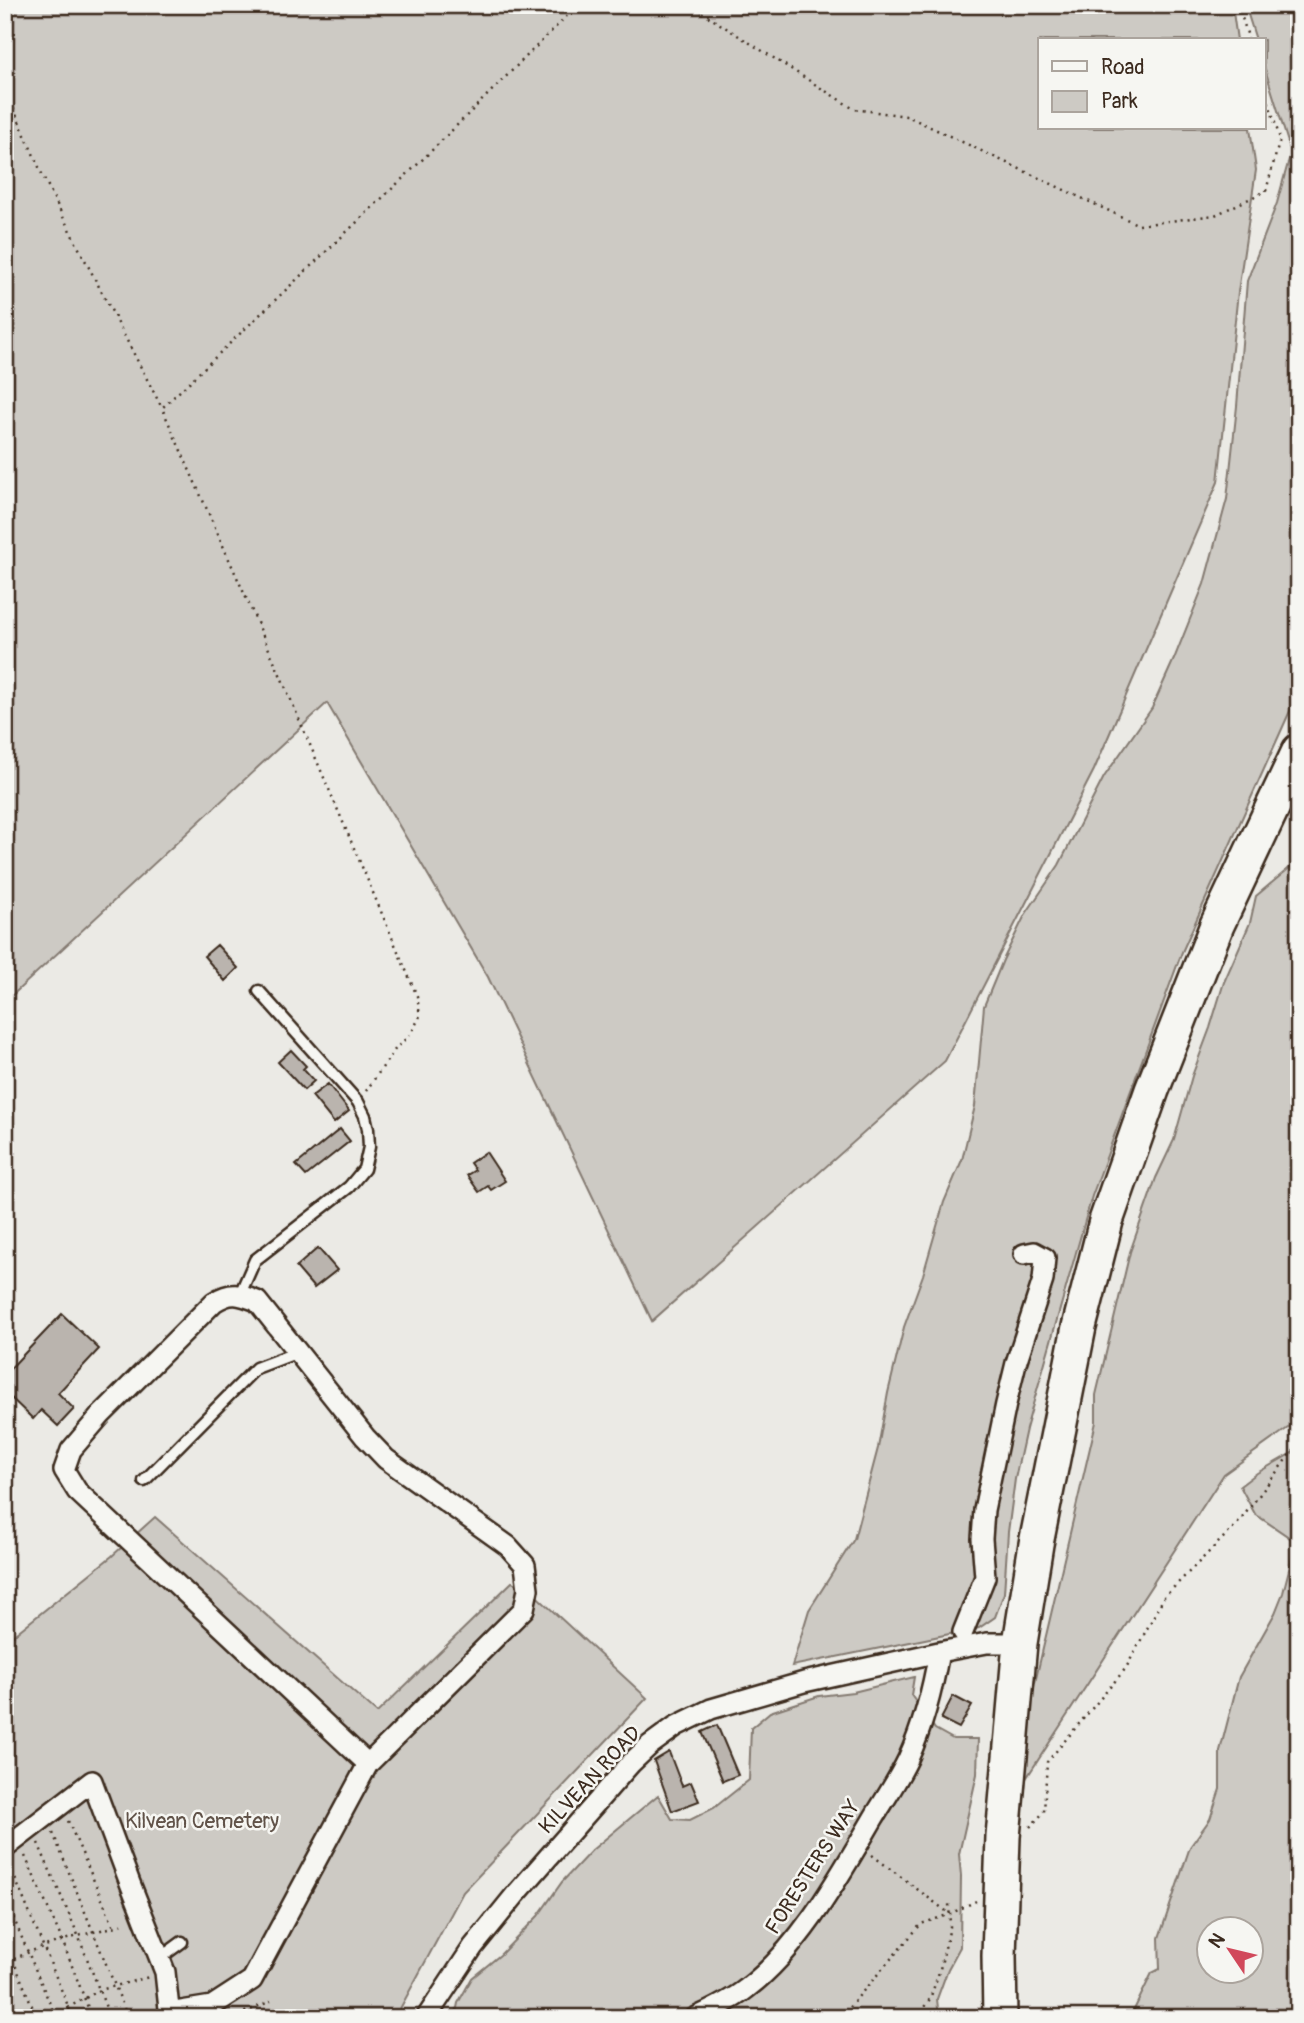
<svg xmlns="http://www.w3.org/2000/svg" width="1304" height="2023" font-family="Pangolin,sans-serif">
<style>
.green{fill:#cdcac4;stroke:#847a71;stroke-width:2;fill-rule:evenodd}
.building{fill:#bab4ae;stroke:#3b2a1e;stroke-width:2}
.lines{fill:none;stroke-linecap:round;stroke-linejoin:round}
.service-casing{stroke:#3b2a1e;stroke-width:15}
.minor-casing{stroke:#3b2a1e;stroke-width:24}
.trunk-casing{stroke:#3b2a1e;stroke-width:38}
.path{stroke:#3b2a1e;stroke-width:2.5;stroke-dasharray:2 5;stroke-linecap:butt}
.service{stroke:#f6f6f2;stroke-width:10}
.minor{stroke:#f6f6f2;stroke-width:19}
.trunk{stroke:#f6f6f2;stroke-width:33}
.labels{text-anchor:middle;dominant-baseline:central;stroke-width:5;stroke-linejoin:round;paint-order:stroke}
.street-label{font-size:21px;fill:#3b2a1e;stroke:#f6f6f2}
.park-label{font-size:21px;fill:#605248;stroke:#f6f6f2}
</style>
<rect width="100%" height="100%" fill="#ebeae5"/>
<filter id="ink" filterUnits="userSpaceOnUse"><feTurbulence type="fractalNoise" baseFrequency=".0143" numOctaves="2"/><feDisplacementMap in="SourceGraphic" scale="14" xChannelSelector="R" yChannelSelector="G"/><feConvolveMatrix kernelMatrix="1 2 1 2 8 2 1 2 1" color-interpolation-filters="sRGB"/></filter>
<g filter="url(#ink)">
<path class="green" d="M5 5H1232L1237 40H1040V128H1250L1256 170 1238 292 1218 482 1094 770 945 1061 652 1321 488 977 327 703 5 1002Z
M1245 5H1299V691L1182 952 1092 1196 1026 1429 1015 1479 1008 1532 1004 1593 995 1617 979 1628 792 1666 809 1610 854 1539 878 1448 888 1393 904 1327 923 1275 944 1202 962 1160 975 1106 984 1006 1003 960 1025 915 1059 865 1104 777 1152 708 1174 659 1204 584 1227 499 1237 406 1247 281 1277 203 1291 152 1264 66V40H1256Z
M1299 860V1420L1224 1474 1005 1811 1096 1422V1395L1130 1252 1156 1178 1174 1140 1192 1076 1210 1028 1224 982 1250 923 1256 896Z
M1299 1449V2018H1130L1152 1973 1160 1969 1159 1938 1190 1847 1210 1819 1220 1789V1751L1239 1677 1275 1613 1283 1593 1296 1542 1255 1514 1240 1486 1257 1473ZM1252 1928V1970H1210V1928Z
M155 1517 377 1713 512 1582 529 1589 647 1698 463 1892 395 2018H5V1642L112 1556Z
M914 1677 911 1695 935 1729 953 1739H978L977 1774 959 1854 961 1876 960 1947 948 1969 937 1999 939 2018H455L458 2003 472 1978 500 1955 538 1916 562 1882 592 1850 658 1795 672 1819 690 1820 714 1808 749 1780 751 1728 770 1712 819 1696 853 1692Z"/>
<path class="building" d="M217 945 238 968 225 981 204 956Z
M291 1050 306 1066 303 1069 314 1081 304 1090 278 1062Z
M328 1084 349 1111 334 1123 312 1096Z
M340 1129 350 1141 306 1176 296 1165Z
M486 1152 505 1181 491 1190 488 1186 479 1192 467 1175 475 1170 470 1163Z
M318 1248 337 1270 314 1288 296 1267Z
M62 1314 99 1349 58 1393 74 1409 58 1426 41 1410 33 1419 5 1392V1374Z
M953 1696 972 1706 959 1728 941 1719Z
M717 1725 738 1775 723 1781 702 1732Z
M669 1752 682 1786 691 1782 699 1801 672 1811 654 1761Z"/>
<g class="lines">
<g class="service-casing">
<path id="service" d="M240 1294 255 1260 349 1187 364 1169 369 1147 368 1129 365 1116 358 1102 259 991
M144 1481 256 1368 298 1352
M160 1958 182 1942"/>
</g>
<g class="minor-casing">
<path id="minor" d="M963 1632 985 1577 982 1539 984 1510 1006 1404 1016 1363 1043 1280 1045 1258 1034 1252 1024 1254
M5 1848 92 1781 130 1883 165 1972 170 2018
M169 2013 212 2006
M208 2018 212 2006 252 1980 368 1764 524 1609 528 1589 525 1565 508 1546 386 1459 365 1437 257 1301C239 1294 231 1291 214 1302L101 1415 71 1450 64 1470 77 1491 368 1764
M426 2018 473 1947 516 1894 631 1763 650 1745 676 1726 711 1709 804 1682 939 1652 987 1643H1020
M695 2018C713 2009 731 2001 746 1989 800 1948 839 1877 873 1819 885 1799 898 1780 908 1759 923 1726 933 1687 939 1652"/>
</g>
<g class="trunk-casing">
<path id="trunk" d="M1000 2018 999 1956 1003 1837 1020 1643 1036 1544 1079 1327 1106 1221 1152 1090 1217 925 1299 751"/>
</g>
<path class="path" d="M690 5 854 109 907 116 1139 225 1215 215 1266 191 1280 139 1264 87
M1238 5 1249 40
M5 89 42 174 70 231 162 408
M366 1091 396 1048 411 1034 420 1016 417 996 279 672 162 408 419 163 578 5
M68 1821 114 1927
M1030 1827 1044 1812 1047 1762 1126 1668 1164 1597 1239 1522 1291 1453 1299 1447
M53 1833 128 2018
M38 1843 78 1935 110 2018
M872 1855 950 1914
M25 1856 62 1940 92 2018
M10 1866 73 2018
M5 1898 56 2018
M5 1940 37 2018
M14 1959C50 1941 89 1934 127 1923
M238 2015 271 2001
M49 2018 100 1990 149 1977
M270 2018 279 2014 281 2018
M840 2018 921 1924 950 1914 976 1901
M916 2018 930 1999 940 1969 950 1927 949 1902"/>
<use href="#service" class="service"/>
<use href="#minor" class="minor"/>
<use href="#trunk" class="trunk"/>
</g>
</g>
<g class="labels">
<g class="street-label">
<text transform="translate(590 1780) rotate(-47)">KILVEAN ROAD</text>
<text transform="translate(813 1867) rotate(-57)">FORESTERS WAY</text>
</g>
<g class="park-label">
<text x="202" y="1821">Kilvean Cemetery</text>
</g>
</g>
<rect width="1304" height="2023" fill="none" stroke="#f6f6f2" stroke-width="28"/>
<rect x="14" y="14" width="1276" height="1995" fill="none" stroke="#3b2a1e" stroke-width="2.5" filter="url(#ink)"/>
<rect x="1038" y="38" width="228" height="91" fill="#f6f6f2" stroke="#aba49d" stroke-width="2"/>
<rect x="1052" y="61" width="35" height="10" fill="#f6f6f2" stroke="#aba49d" stroke-width="2"/>
<text x="1101" y="74" font-size="21" fill="#3b2a1e">Road</text>
<rect x="1052" y="91" width="35" height="21" fill="#cdcac4" stroke="#aba49d" stroke-width="2"/>
<text x="1101" y="108" font-size="21" fill="#3b2a1e">Park</text>
<g transform="translate(1230 1950) rotate(305)"><circle r="33" fill="#f6f6f2" stroke="#aba49d" stroke-width="2"/>
<path d="M0-5L12 26L0 18L-12 26Z" fill="#d1495b"/>
<text y="-10" font-size="19" font-weight="bold" text-anchor="middle" fill="#3b2a1e">N</text>
</g>
</svg>
